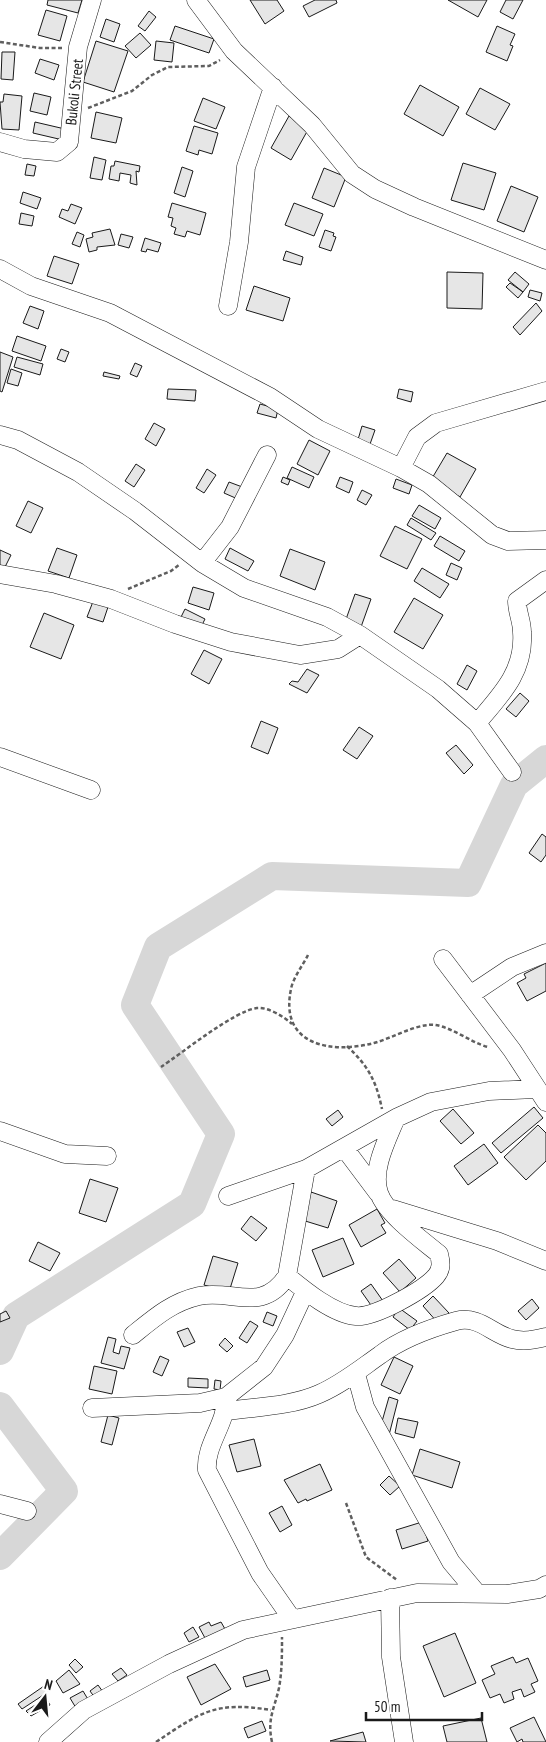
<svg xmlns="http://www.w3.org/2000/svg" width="546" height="1742" font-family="'PT Sans Narrow',sans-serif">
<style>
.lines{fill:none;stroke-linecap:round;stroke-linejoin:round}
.river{stroke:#d7d7d7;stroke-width:28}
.building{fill:#e6e6e6;stroke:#1a1a1a}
.minor-casing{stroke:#1a1a1a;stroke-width:19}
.path{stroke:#5f5f5f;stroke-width:2.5;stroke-dasharray:4 2.5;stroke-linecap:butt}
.minor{stroke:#fff;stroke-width:18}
.labels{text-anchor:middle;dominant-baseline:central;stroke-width:4;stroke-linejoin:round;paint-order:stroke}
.street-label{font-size:15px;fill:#1a1a1a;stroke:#fff}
</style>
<rect width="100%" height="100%" fill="#fff"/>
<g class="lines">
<path class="river" d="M0 1351 16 1316 192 1204 221 1134 135 1005 158 947 272 876 468 883 514 785 546 759
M0 1406 64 1491 0 1556"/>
</g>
<path class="building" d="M48 0H82L78 13 47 5Z
M250 0H277L284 11 265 24Z
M315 0H336L337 3 309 17 303 6Z
M448 0H487L478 17Z
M506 0H523L513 19 500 12Z
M46 10 67 16 60 41 38 35Z
M149 11 156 17 145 31 138 26Z
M106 19 120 24 114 42 100 37Z
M175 26 214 39 209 53 170 40Z
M497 26 515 34 510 45 513 46 507 61 486 52Z
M140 33 151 45 136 58 125 46Z
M96 41 128 51 114 92 83 82Z
M156 41 174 43 172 62 154 60Z
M2 52H15L13 80 1 79Z
M40 59 59 65 54 80 35 73Z
M420 85 459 107 443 136 404 114Z
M480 88 510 104 495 130 466 114Z
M34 93 51 97 47 115 30 111Z
M4 94 22 96 19 130 2 129 0 102H3Z
M203 98 225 107 216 129 194 121Z
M96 112 122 118 116 143 91 138Z
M289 116 309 128 291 160 271 148Z
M35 122 65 129 63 140 33 133Z
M194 126 218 133 212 154 199 150 198 155 186 151Z
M94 157 106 160 102 180 90 178Z
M115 161 140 166 139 172 136 171 137 185 130 183 131 175 120 173 119 181 109 179 111 166H114Z
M463 163 496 173 484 210 451 200Z
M27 164 36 166 34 176 25 175Z
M182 167 193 171 185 197 174 193Z
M324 168 346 177 334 207 312 198Z
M511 186 538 197 524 232 497 221Z
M23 192 41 198 37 209 20 203Z
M172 203 206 213 200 235 187 231 185 237 174 234 176 228 171 226 173 218 168 217Z
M294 203 323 214 314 236 285 225Z
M71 204 82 208 75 224 59 217 62 209 68 211Z
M21 213 34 216 32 226 19 224Z
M110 229 115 245 97 247V250L89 252 86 239 93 237 92 233Z
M325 230 334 233 333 236 336 237 331 251 319 247Z
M77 232 84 235 80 247 72 244Z
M121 234 133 237 129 248 118 245Z
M145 238 161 243 158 252 147 249 146 252 141 251Z
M286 251 303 257 301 265 283 260Z
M54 256 79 264 72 284 47 276Z
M447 272 483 273 482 309 447 308Z
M515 272 529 284 523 292 508 280Z
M510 283 523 292 518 298 506 287Z
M254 286 290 298 283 321 246 310Z
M530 290 542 293 540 301 528 297Z
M536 303 542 311 520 335 513 327Z
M30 306 44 311 38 329 23 323Z
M17 336 46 346 41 361 12 351Z
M61 349 69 352 65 362 57 359Z
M0 352 13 357 2 392 0 391Z
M17 357 43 364 40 375 14 367Z
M135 363 142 366 137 377 130 374Z
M11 369 22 373 18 386 7 383Z
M104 372 120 376 119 379 103 376Z
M168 389 196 390 195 401 167 399Z
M399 389 413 392 411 402 397 398Z
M260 404 278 409 276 418 257 413Z
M154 423 165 429 156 446 145 439Z
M362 426 375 430 369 447 357 443Z
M309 440 330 451 318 475 297 464Z
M447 453 476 469 460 497 431 480Z
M136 464 145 470 134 487 125 481Z
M292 467 314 477 309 488 287 478Z
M207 469 216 475 204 493 196 488Z
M283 477 290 480 288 485 281 482Z
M340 477 353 482 349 493 336 487Z
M396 479 412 485 409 494 393 488Z
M229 482 245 488 240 500 224 493Z
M362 490 372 495 366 505 357 500Z
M28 501 43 508 31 533 16 526Z
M419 505 441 518 435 529 412 516Z
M411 518 436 533 431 540 407 525Z
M395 526 422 539 407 569 380 556Z
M440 536 465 551 459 561 434 546Z
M57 548 77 555 69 578 48 571Z
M230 548 254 561 248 571 225 559Z
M290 549 325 562 315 590 280 576Z
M0 550 11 555 3 571 0 569Z
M451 563 462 568 457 580 446 575Z
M422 568 449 584 440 598 414 581Z
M193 587 214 593 209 610 188 603Z
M355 594 371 599 361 627 345 622Z
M414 598 443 615 423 649 394 632Z
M94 599 109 604 103 622 87 617Z
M185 609 205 619 199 631 179 621Z
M44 613 74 625 61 659 30 647Z
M204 650 222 659 209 684 191 674Z
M467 665 477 671 467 690 457 684Z
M307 669 319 675 307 693 289 684 292 681 298 682Z
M520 693 529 701 516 717 506 709Z
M261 721 278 728 268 754 251 747Z
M359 727 373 736 357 759 343 750Z
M456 745 473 765 464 774 446 753Z
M542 834 546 837V855L541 862 529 853Z
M546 963V991L527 1001 517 983 526 978 524 974Z
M534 1107 543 1118 501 1153 492 1143Z
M453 1109 474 1133 461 1144 440 1121Z
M338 1110 343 1117 332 1126 326 1119Z
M538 1125 546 1133V1161L526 1180 504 1157Z
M484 1144 498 1163 468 1185 454 1166Z
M90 1179 118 1188 106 1222 79 1213Z
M311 1192 337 1201 328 1228 302 1220Z
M377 1209 385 1223 381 1225 386 1233 361 1247 349 1225Z
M251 1216 267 1228 256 1241 241 1229Z
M343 1238 354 1264 323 1277 312 1250Z
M38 1242 60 1253 50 1271 29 1261Z
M213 1256 238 1263 229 1292 204 1285Z
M399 1259 416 1278 400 1292 383 1273Z
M371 1284 383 1301 373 1308 361 1291Z
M433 1296 449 1313 438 1323 423 1306Z
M532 1299 539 1308 526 1320 518 1311Z
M399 1308 417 1321 410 1330 393 1317Z
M6 1311 10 1318 0 1322V1314Z
M267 1312 277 1316 273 1326 263 1322Z
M250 1321 258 1326 247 1343 239 1338Z
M188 1328 195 1342 184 1347 177 1332Z
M108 1337 116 1339 113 1352 119 1354 121 1346 130 1348 124 1369 101 1363Z
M225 1338 233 1346 227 1352 219 1345Z
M160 1356 169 1360 162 1376 153 1372Z
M394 1357 413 1366 400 1394 381 1385Z
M94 1366 117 1371 112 1394 89 1389Z
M188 1378 208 1379V1388L188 1387Z
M215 1380 221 1381 220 1390 214 1389Z
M389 1397 398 1400 389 1435 379 1432Z
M108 1415 119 1418 112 1445 101 1442Z
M398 1418 418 1422 414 1438 395 1433Z
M254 1439 261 1466 237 1472 229 1445Z
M420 1449 460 1462 452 1488 412 1475Z
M320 1464 332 1490 307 1501 306 1499 298 1503 284 1480Z
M389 1476 400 1486 390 1495 380 1485Z
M282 1506 292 1525 280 1532 269 1513Z
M422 1522 428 1541 402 1549 396 1530Z
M209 1622 211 1626 221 1622 225 1629 205 1638 199 1627Z
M193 1627 199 1637 189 1642 184 1633Z
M455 1633 476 1683 444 1697 423 1646Z
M513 1657 516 1663 528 1658 538 1681 531 1684 535 1692 524 1697 521 1689 512 1692 514 1699 504 1703 500 1694 490 1698 482 1680 495 1674 491 1666Z
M75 1659 83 1667 76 1673 69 1665Z
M215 1664 231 1689 201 1705 187 1677Z
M121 1668 127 1675 118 1681 112 1674Z
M69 1670 80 1684 63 1693 56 1681Z
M267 1670 270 1680 246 1687 243 1677Z
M98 1685 103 1692 95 1698 90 1691Z
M44 1686 48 1692 22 1709 18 1704Z
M83 1691 89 1701 76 1708 70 1698Z
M46 1698 50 1705 31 1716 26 1711Z
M534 1717 546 1742H523L522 1739 517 1742 510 1728Z
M481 1718 487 1742H447L443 1726Z
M262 1721 266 1731 248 1738 244 1728Z
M363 1732 366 1742 330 1741Z"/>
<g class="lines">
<g class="minor-casing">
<path id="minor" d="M196 0 234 51 312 125 352 174 375 189 414 207 546 260
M0 142 24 149 57 152 69 142 78 47 92 0
M0 269 31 286 110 313 270 397 318 429 401 468 429 484 492 535 508 541 546 540
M228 306 239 242 246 167 273 87
M0 435 18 440 78 472 135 511 202 563 244 588 327 617 360 635 438 689 477 723 512 772
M401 468 417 437 436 423 546 391
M202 563 230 527 267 455
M0 574 56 584 111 599 175 624 231 642 300 655 338 649 360 635
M477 723C501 695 525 671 522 632 522 621 517 612 517 601L546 580
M0 757 91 790
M443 959 512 1050 546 1102
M470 995 512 967 546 953
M0 1131 65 1154 107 1156
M345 1149 378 1193
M228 1196 306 1169 396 1118 431 1102 489 1091 536 1089
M393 1209 497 1241 546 1261
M287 1276C304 1290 333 1314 356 1316 374 1318 424 1290 436 1276 442 1269 441 1262 439 1254 422 1240 386 1214 379 1193 371 1170 387 1140 396 1118
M133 1335C154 1318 172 1302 199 1296 233 1289 262 1314 287 1276L306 1169
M356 1374 365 1407 451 1562 477 1593
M226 1399C226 1424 205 1445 207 1470L260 1573 292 1619
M92 1408 200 1403 226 1397 264 1367 285 1335 305 1292
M226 1411C256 1407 292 1406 319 1394 342 1384 360 1369 380 1355 401 1339 431 1328 456 1321 479 1315 492 1334 512 1339 523 1342 535 1340 546 1337
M0 1504 27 1511
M390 1598 391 1657 404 1742
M48 1742 84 1710 169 1664 243 1630 417 1593 507 1594 539 1589 546 1585"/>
</g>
<path class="path" d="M0 42 40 48H62
M88 108 132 91 152 75 168 67 209 66 220 60
M128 589 171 571 179 565
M308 955C303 965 293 978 291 989 279 1046 332 1054 374 1043 392 1038 410 1027 428 1025 445 1022 471 1043 488 1047
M347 1046C368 1066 376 1080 382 1109
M161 1067C182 1053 234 1011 257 1008 268 1007 283 1016 292 1024
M346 1503 366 1557 397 1580
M156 1742C201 1712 215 1701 271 1710
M272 1742C267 1719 274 1710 279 1688 282 1671 282 1655 282 1637"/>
<use href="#minor" class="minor"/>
</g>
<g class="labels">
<g class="street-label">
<text transform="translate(74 92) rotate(-84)">Bukoli Street</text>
</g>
</g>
<g transform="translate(45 1697) rotate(16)" stroke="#ffffff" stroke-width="4" paint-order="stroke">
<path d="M0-4L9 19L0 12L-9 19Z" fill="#1a1a1a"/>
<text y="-8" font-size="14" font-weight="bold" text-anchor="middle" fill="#1a1a1a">N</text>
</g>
<path d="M366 1712v8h116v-8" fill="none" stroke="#1a1a1a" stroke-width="2.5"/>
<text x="374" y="1712" font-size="15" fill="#1a1a1a" stroke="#ffffff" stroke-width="4" paint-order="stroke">50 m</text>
</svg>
